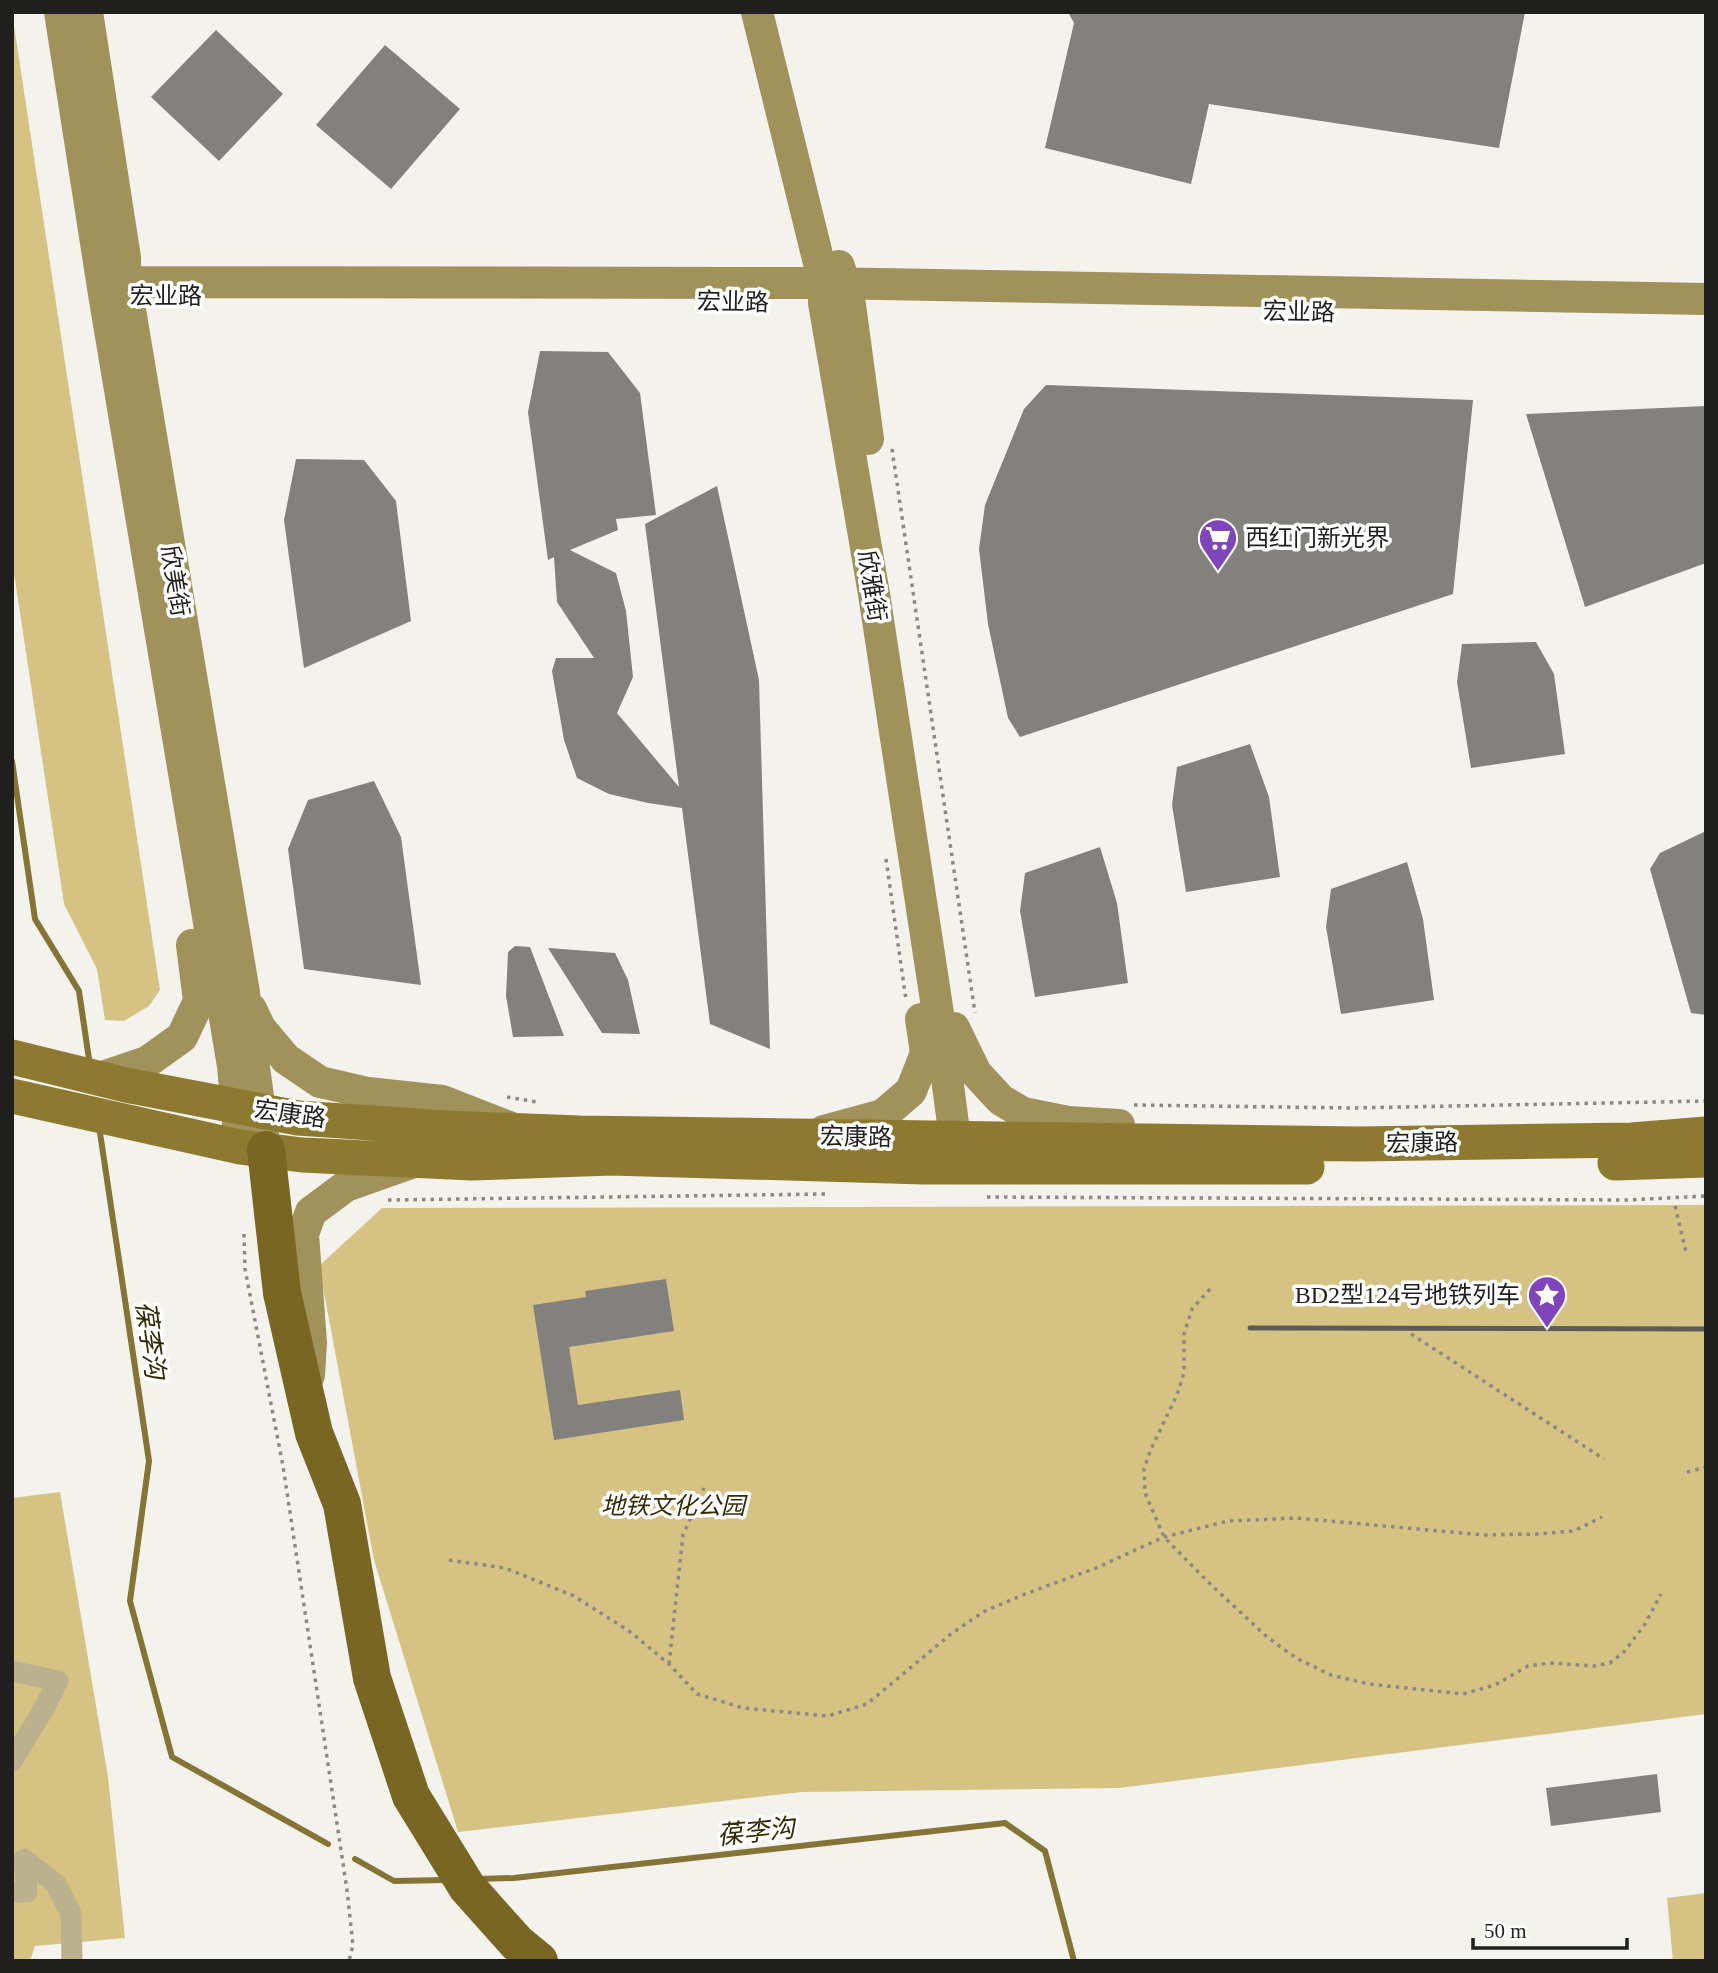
<svg xmlns="http://www.w3.org/2000/svg" width="1718" height="1973" font-family="'Times New Roman','Noto Sans SC',serif">
<style>
.green{fill:#d6c383}
.lines{fill:none;stroke-linecap:round;stroke-linejoin:round}
.stream{stroke:#867436;stroke-width:6}
.building{fill:#83817d}
.path{stroke:#8a8985;stroke-width:3.5;stroke-dasharray:3.5 5;stroke-linecap:butt}
.street{stroke:#bcb18e;stroke-width:21}
.secondary{stroke:#a1915b;stroke-width:32}
.primary{stroke:#8e7931;stroke-width:35}
.highway{stroke:#796622;stroke-width:38}
.rail{stroke:#5b5b58;stroke-width:5}
.labels{text-anchor:middle;dominant-baseline:central;stroke-width:7;stroke-linejoin:round;paint-order:stroke}
.street-label{font-size:24px;fill:#1f1f1d;stroke:#fff}
.poi-label{font-size:24px;fill:#1f1f1d;stroke:#fff;text-anchor:start}
.park-label{font-size:24px;font-style:italic;fill:#362b04;stroke:#fff}
.water-label{font-size:26px;font-style:italic;fill:#332902;stroke:#fff}
</style>
<rect width="100%" height="100%" fill="#f4f2ed"/>
<path class="green" d="M12 12 160 990 149 1006 124 1021 105 1020 97 969 64 904 12 560Z
M1706 1205V1714L1119 1788 801 1792 458 1832 374 1560 319 1266 382 1208Z
M60 1492 108 1777 125 1938 35 1946 30 1961H12V1498Z
M1706 1893V1961H1673L1667 1898Z"/>
<g class="lines">
<path class="stream" d="M12 761 35 919 79 991 90 1066
M99 1126 149 1461 130 1601 172 1757 328 1844
M355 1859 394 1881 446 1880
M477 1879 514 1878 1005 1823 1045 1851 1074 1961"/>
</g>
<path class="building" d="M1068 12H1525L1499 148 1209 104 1191 184 1045 148 1074 23Z
M216 30 283 94 219 161 151 97Z
M385 45 460 109 391 189 316 125Z
M540 351 608 352 640 393 656 515 616 519 618 530 570 550 616 573 626 611 633 677 617 713 679 787 645 524 717 486 759 680 770 1049 710 1024 682 808 648 803 609 794 577 778 564 740 552 671 556 658H594L557 602 554 557 548 560 528 412Z
M1046 385 1473 400 1453 594 1020 737 1008 718 988 624 979 549 985 505 1024 409Z
M1706 406V563L1585 607 1526 414Z
M296 459 364 460 396 501 411 621 304 668 284 520Z
M1536 642 1554 674 1565 754 1471 768 1457 682 1462 644Z
M1250 744 1269 797 1280 877 1186 892 1172 805 1177 767Z
M374 781 401 837 421 985 304 969 288 849 308 800Z
M1706 831V1015L1691 1013 1650 869 1660 853Z
M1100 847 1117 903 1128 983 1035 997 1020 911 1025 873Z
M1407 862 1423 919 1434 1000 1341 1014 1326 927 1331 889Z
M515 946 530 947 564 1036 513 1037 506 996 508 952Z
M548 948 615 953 628 980 640 1034 602 1033Z
M666 1279 674 1331 569 1347 578 1405 680 1390 684 1420 554 1440 533 1305 586 1297 585 1291Z
M1657 1774 1661 1812 1551 1826 1546 1788Z"/>
<g class="lines">
<path class="path" d="M892 449 975 1013
M886 859 906 1000
M507 1097 537 1102
M1134 1105 1352 1108 1706 1101
M987 1197 1626 1200 1706 1196
M388 1200 825 1194
M1675 1206 1686 1252
M244 1234 245 1269 283 1466 347 1890 353 1945 349 1961
M1210 1289 1192 1309 1184 1334V1373L1177 1395 1151 1449 1144 1469 1145 1493 1164 1537 1207 1581 1267 1637 1296 1658 1331 1675 1369 1684 1463 1694 1495 1685 1528 1666 1550 1663 1594 1666 1610 1663 1624 1652 1645 1624 1661 1594
M1411 1334 1604 1459
M1687 1472 1706 1467
M449 1560 505 1568 574 1596 629 1631 669 1664 697 1694 743 1708 828 1716 867 1704 951 1634 983 1612 1025 1594 1096 1568 1164 1537 1228 1521 1296 1518 1484 1535 1537 1534 1574 1531 1602 1517
M669 1664 683 1535 704 1488"/>
<path class="street" d="M12 1671 58 1681 42 1712 12 1761
M12 1892H27L24 1859 56 1884 71 1914 72 1961"/>
<path class="secondary" d="M60 12 104 294 233 1066 240 1147
M87 12 125 258V282L128 298 244 993 263 1134
M757 12 824 283V303L874 594 941 1033 958 1161
M839 266 850 305 868 439
M104 294 125 282 824 283 1706 299
M251 1009 260 1028 286 1059 320 1082 368 1093 442 1101 509 1127
M954 1028 976 1073 1001 1100 1023 1113 1068 1122 1119 1125
M100 1078 147 1062 182 1037 199 1001 192 945
M824 1131 883 1115 911 1091 926 1053 921 1019
M309 1375 311 1343 303 1234 311 1212 346 1186 414 1162"/>
<path class="primary" d="M12 1057 126 1085 298 1118 446 1128 579 1133 1359 1144 1632 1140 1706 1134
M12 1096 240 1147 302 1155 472 1163 611 1158 924 1167H1307
M1615 1163 1706 1160"/>
<path class="highway" d="M266 1150 282 1293 314 1433 342 1504 372 1678 411 1796 467 1887 517 1943 539 1961"/>
<path class="rail" d="M1250 1328 1706 1329"/>
</g>
<defs>
<g id="supermarket-pin" transform="scale(2.0125)"><path d="M0 17L-7.5 6A9.5 9.5 0 1 1 7.5 6Z" fill="#7f46bc" stroke="#fff"/><path d="M-6-5.5h2.5l.6 2H6L4.5 2H-2.5L-4.4-4H-6ZM-1.5 3.2a1.3 1.3 0 1 0 .1 0ZM3 3.2a1.3 1.3 0 1 0 .1 0Z" fill="#fff"/></g>
<g id="sight-pin" transform="scale(2.0125)"><path d="M0 17L-7.5 6A9.5 9.5 0 1 1 7.5 6Z" fill="#7f46bc" stroke="#fff"/><path d="M0-6L1.8-2.2L6-1.7L2.9 1.2L3.7 5.4L0 3.3L-3.7 5.4L-2.9 1.2L-6-1.7L-1.8-2.2Z" fill="#fff"/></g>
</defs>
<g fill-rule="evenodd">
<use href="#supermarket-pin" x="1218" y="538"/>
<use href="#sight-pin" x="1547" y="1295"/>
</g>
<g class="labels">
<g class="street-label">
<text x="166" y="296">宏业路</text>
<text transform="translate(733 302) rotate(1)">宏业路</text>
<text transform="translate(1299 312) rotate(1)">宏业路</text>
<text transform="translate(175 581) rotate(81)">欣美街</text>
<text transform="translate(872 586) rotate(81)">欣雅街</text>
<text transform="translate(290 1114) rotate(8)">宏康路</text>
<text transform="translate(856 1137) rotate(1)">宏康路</text>
<text transform="translate(1422 1143) rotate(-1)">宏康路</text>
</g>
<g class="poi-label">
<text x="1245" y="538">西红门新光界</text>
<text x="1520" y="1295" text-anchor="end">BD2型124号地铁列车</text>
</g>
<g class="park-label">
<text x="673" y="1506">地铁文化公园</text>
</g>
<g class="water-label">
<text transform="translate(150 1340) rotate(82)">葆李沟</text>
<text transform="translate(756 1832) rotate(-6)">葆李沟</text>
</g>
</g>
<rect width="1718" height="1973" fill="none" stroke="#1f1f1d" stroke-width="28"/>
<path d="M1473 1938v10h154v-10" fill="none" stroke="#1f1f1d" stroke-width="3.5"/>
<text x="1484" y="1938" font-size="21" fill="#1f1f1d" stroke="#ffffff" stroke-width="5" paint-order="stroke">50 m</text>
</svg>
